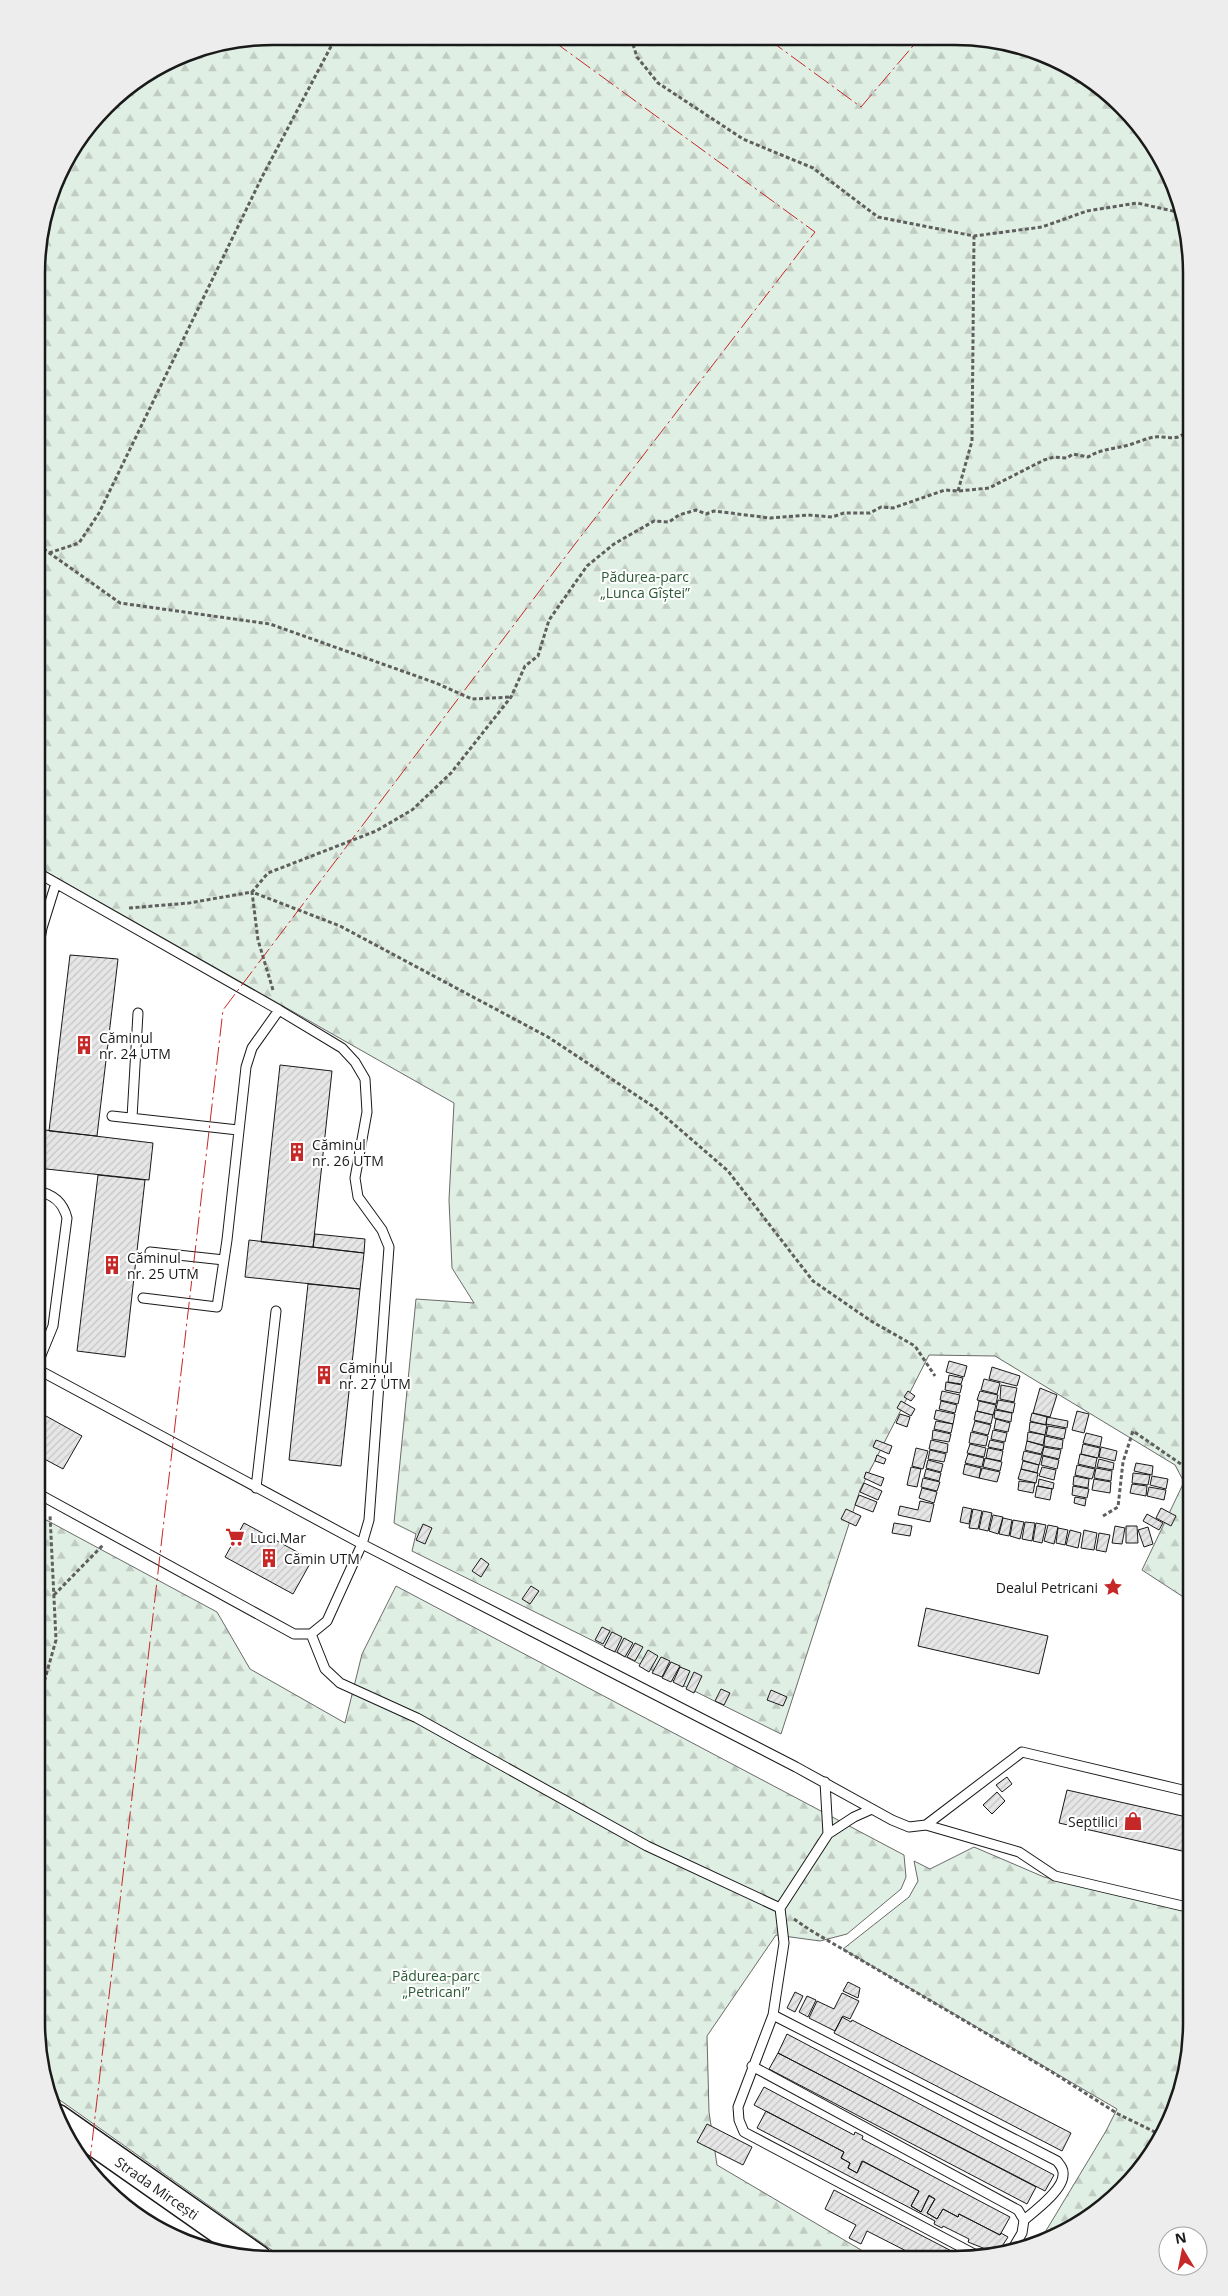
<svg xmlns="http://www.w3.org/2000/svg" width="1228" height="2296" font-family="'Open Sans',sans-serif">
<style>
.forest{fill:url(#forest-firs);stroke:#6a6a6a}
.building{fill:url(#building-hatch);stroke:#1a1a1a}
.lines{fill:none;stroke-linecap:round;stroke-linejoin:round}
.service-casing{stroke:#1a1a1a;stroke-width:11}
.secondary-casing{stroke:#1a1a1a;stroke-width:28}
.path{stroke:#5f5f5f;stroke-width:3;stroke-dasharray:4 2.5;stroke-linecap:butt}
.service{stroke:#fff;stroke-width:9}
.secondary{stroke:#fff;stroke-width:25}
.power{stroke:#c62828;stroke-width:1;stroke-dasharray:18 4 2.5 4;stroke-linecap:butt}
.labels{text-anchor:middle;dominant-baseline:central;stroke-width:4;stroke-linejoin:round;paint-order:stroke}
.park-label{font-size:14px;fill:#2b5a34;stroke:#fff}
.poi-label{font-size:14px;fill:#1a1a1a;stroke:#fff;text-anchor:start}
.street-label{font-size:14px;fill:#1a1a1a;stroke:#fff}
.rim{fill:none;stroke:#1a1a1a;stroke-width:2.5}
</style>
<defs>
<pattern id="forest-firs" width="22" height="20" patternUnits="userSpaceOnUse" patternTransform="scale(1.25)"><rect width="22" height="20" fill="#e0efe3"/><path d="M5 1l3.5 6h-7zM16 11l3.5 6h-7z" fill="#c0ccc2"/></pattern>
<pattern id="building-hatch" width="6" height="6" patternUnits="userSpaceOnUse" patternTransform="scale(1.25)"><rect width="6" height="6" fill="#e6e6e6"/><path d="M-1 1l2-2M0 6l6-6M5 7l2-2" fill="none" stroke="#c5c5c5"/></pattern>
</defs>
<rect width="100%" height="100%" fill="#fff"/>
<path class="forest" d="M273 36 1001 41 1060 61 1111 95 1152 141 1179 196 1192 273 1191 1602 1142 1570 1184 1482 1175 1465 995 1356 929 1355 860 1490 781 1734 412 1551 416 1534 394 1523 416 1299 474 1303 452 1268 449 1200 454 1103 38 867V242L61 168 117 95 182 54Z
M37 1515 217 1612 250 1669 345 1723 362 1654 396 1586 904 1855 906 1877 901 1889 847 1934 820 1941 776 1935 707 2036 709 2112 717 2165 878 2260 283 2258 47 2091 36 2023Z
M974 1847 1044 1877 1191 1911V2039L1174 2114 1143 2168 1099 2211 1038 2244 1106 2131 1117 2109 843 1949 909 1897 918 1881 914 1861 930 1869Z"/>
<path class="building" d="M70 955 118 959 97 1136 49 1131Z
M280 1065 332 1071 313 1247 261 1242Z
M37 1129 153 1143 149 1180 37 1168Z
M98 1175 145 1180 125 1357 77 1351Z
M315 1234 365 1239 364 1253 313 1247Z
M249 1240 364 1253 360 1289 245 1277Z
M308 1284 360 1289 341 1466 289 1460Z
M949 1361 967 1366 964 1377 946 1372Z
M992 1367 1020 1376 1017 1386 989 1379Z
M949 1375 963 1378 961 1384 948 1382Z
M984 1379 1000 1383 997 1394 981 1390Z
M946 1382 962 1385 960 1393 945 1390Z
M1001 1385 1017 1388 1014 1402 1000 1399Z
M1040 1388 1057 1395 1050 1417 1033 1413Z
M908 1391 915 1396 911 1401 904 1397Z
M942 1391 960 1395 958 1404 940 1400Z
M980 1391 998 1395 996 1404 977 1400Z
M998 1400 1015 1403 1013 1413 996 1409Z
M901 1401 915 1409 911 1416 897 1408Z
M941 1401 957 1405 955 1413 939 1409Z
M979 1401 996 1405 993 1415 977 1411Z
M936 1410 955 1414 953 1424 934 1419Z
M995 1410 1012 1413 1011 1422 994 1418Z
M37 1411 82 1436 63 1469 37 1455Z
M976 1411 993 1415 991 1424 974 1420Z
M1077 1411 1089 1414 1084 1433 1072 1430Z
M1032 1413 1047 1417 1046 1425 1030 1421Z
M900 1414 910 1417 907 1427 896 1423Z
M1047 1417 1068 1421 1067 1428 1046 1424Z
M996 1419 1010 1423 1008 1432 994 1429Z
M936 1421 953 1424 951 1433 934 1429Z
M975 1421 991 1425 988 1435 972 1431Z
M1030 1422 1047 1425 1045 1435 1029 1431Z
M1048 1426 1066 1429 1064 1439 1046 1435Z
M933 1430 951 1434 949 1442 932 1439Z
M993 1430 1007 1433 1005 1442 991 1439Z
M971 1432 988 1436 986 1446 969 1443Z
M1028 1432 1045 1435 1043 1445 1027 1441Z
M1086 1433 1102 1437 1100 1447 1083 1443Z
M1045 1436 1063 1440 1062 1449 1044 1446Z
M876 1440 892 1446 889 1454 873 1447Z
M931 1440 948 1444 947 1453 929 1449Z
M990 1440 1004 1443 1003 1450 988 1447Z
M1027 1441 1044 1446 1041 1454 1025 1450Z
M970 1444 986 1448 984 1457 967 1453Z
M1083 1444 1100 1448 1098 1458 1081 1454Z
M1044 1447 1061 1450 1059 1459 1042 1455Z
M1101 1447 1117 1451 1115 1461 1099 1457Z
M916 1448 928 1451 923 1469 912 1466Z
M988 1448 1003 1451 1001 1461 986 1458Z
M930 1450 946 1454 944 1462 928 1459Z
M1024 1451 1042 1455 1039 1465 1022 1460Z
M968 1454 984 1458 982 1467 965 1463Z
M1080 1454 1097 1458 1095 1468 1078 1464Z
M877 1455 886 1459 884 1464 875 1461Z
M1043 1456 1059 1460 1057 1469 1041 1465Z
M985 1458 1002 1462 1000 1471 983 1467Z
M1099 1459 1114 1463 1113 1470 1097 1467Z
M928 1460 943 1464 941 1472 926 1468Z
M1023 1461 1039 1465 1037 1473 1021 1469Z
M1136 1463 1153 1466 1152 1475 1134 1471Z
M965 1464 981 1468 979 1478 963 1474Z
M1077 1465 1095 1469 1092 1479 1075 1475Z
M911 1467 921 1469 917 1487 907 1485Z
M1042 1467 1056 1470 1054 1480 1039 1476Z
M982 1468 1000 1472 997 1482 979 1478Z
M1096 1468 1112 1471 1111 1481 1094 1478Z
M926 1469 941 1473 939 1481 924 1477Z
M1021 1469 1038 1473 1036 1483 1018 1479Z
M866 1472 884 1478 881 1486 864 1478Z
M1133 1473 1150 1475 1148 1485 1132 1483Z
M1074 1476 1089 1479 1088 1488 1073 1485Z
M1152 1476 1168 1479 1166 1489 1150 1485Z
M923 1478 940 1482 937 1491 921 1487Z
M1039 1479 1054 1483 1053 1489 1038 1486Z
M1094 1479 1111 1482 1110 1493 1092 1490Z
M1019 1481 1035 1483 1033 1493 1018 1490Z
M864 1483 882 1491 878 1500 860 1492Z
M1132 1484 1147 1486 1146 1496 1130 1493Z
M1037 1486 1052 1489 1050 1500 1035 1497Z
M1073 1486 1089 1489 1087 1498 1072 1495Z
M1149 1487 1166 1490 1164 1500 1147 1496Z
M922 1488 937 1492 934 1503 919 1498Z
M859 1495 877 1502 873 1512 855 1505Z
M1075 1497 1086 1499 1085 1506 1074 1503Z
M1189 1497 1191 1498V1510L1185 1508Z
M920 1501 934 1504 930 1522 898 1515 900 1506 918 1510Z
M963 1507 972 1509 969 1524 960 1522Z
M1161 1508 1176 1516 1171 1526 1156 1518Z
M846 1509 861 1516 856 1526 841 1519Z
M973 1509 982 1511 978 1529 969 1528Z
M983 1511 992 1513 988 1531 979 1529Z
M1147 1514 1163 1523 1159 1530 1143 1521Z
M993 1515 1003 1517 998 1534 989 1531Z
M1003 1518 1012 1520 1009 1536 999 1534Z
M1013 1520 1024 1522 1020 1539 1010 1536Z
M1025 1522 1035 1523 1032 1541 1022 1539Z
M244 1523 312 1560 293 1594 225 1557Z
M894 1523 912 1526 910 1536 892 1533Z
M1036 1523 1046 1525 1042 1543 1033 1541Z
M423 1524 432 1528 425 1544 416 1540Z
M1048 1525 1058 1527 1054 1544 1044 1541Z
M1115 1526 1125 1528 1122 1544 1112 1543Z
M1126 1526H1137L1138 1543H1126Z
M1148 1527 1153 1544 1144 1547 1138 1530Z
M1058 1528 1068 1530 1065 1545 1056 1543Z
M1070 1530 1081 1533 1078 1548 1066 1545Z
M1084 1530 1097 1533 1094 1550 1081 1548Z
M1099 1533 1110 1535 1106 1552 1096 1550Z
M481 1558 489 1564 481 1577 472 1571Z
M531 1586 539 1591 530 1604 522 1599Z
M926 1608 1048 1636 1039 1674 918 1646Z
M602 1627 610 1631 603 1644 595 1640Z
M612 1632 622 1637 615 1652 604 1647Z
M624 1638 633 1643 625 1657 617 1652Z
M635 1643 643 1647 635 1661 627 1657Z
M648 1650 658 1656 649 1672 639 1666Z
M661 1657 670 1661 662 1677 652 1673Z
M671 1662 680 1666 671 1682 662 1678Z
M680 1667 690 1671 683 1687 673 1682Z
M694 1672 702 1676 694 1693 686 1689Z
M721 1689 730 1693 724 1705 715 1701Z
M771 1690 787 1697 783 1706 767 1700Z
M1007 1777 1012 1784 1002 1792 996 1785Z
M1067 1790 1191 1818V1853L1059 1823Z
M997 1792 1005 1801 992 1814 983 1805Z
M848 1982 860 1988 858 1998 843 1991Z
M795 1992 803 1996 795 2012 787 2008Z
M842 1993 859 2001 850 2019 843 2016 835 2031 809 2018 817 2001 834 2009Z
M807 1996 816 2000 808 2017 799 2012Z
M842 2017 851 2022 852 2020 1071 2133 1062 2151 834 2033Z
M787 2034 1054 2175 1045 2191 778 2053Z
M778 2053 1036 2187 1027 2204 769 2069Z
M764 2087 854 2135 855 2132 863 2136 862 2139 1010 2217 1000 2235 959 2214 958 2217 943 2209 937 2219 927 2213 935 2199 929 2195 921 2212 911 2206 919 2191 863 2161 857 2173 848 2168 850 2163 841 2158 844 2152 754 2105Z
M766 2111 844 2152 841 2158 850 2163 848 2168 857 2173 862 2161 919 2191 911 2206 921 2212 929 2196 935 2199 927 2213 937 2219 943 2209 958 2217 959 2214 1000 2235 1001 2233 1008 2237 999 2251 993 2252 968 2242 969 2239 943 2226 942 2228 934 2224 935 2221 757 2128Z
M707 2124 752 2147 743 2165 697 2142Z
M834 2190 965 2258 924 2260 867 2231 861 2244 849 2238 856 2225 825 2209Z"/>
<g class="lines">
<g class="service-casing">
<path id="service" d="M37 956 42 928 56 883
M112 1116 238 1130
M132 1118 138 1013
M150 1252 224 1260
M143 1298 217 1307 227 1240 246 1067 252 1048 279 1010
M37 1365 53 1326 67 1218C63 1202 53 1194 37 1191
M37 1369 362 1544 796 1767 892 1820 909 1827 926 1825 1019 1852 1055 1876 1191 1908
M256 1488 276 1311
M37 1493 294 1634H311L327 1621 362 1544 369 1520 389 1247 382 1230 358 1197 355 1178 367 1112 365 1079 355 1062 342 1048 279 1010 38 873
M311 1634 325 1669 340 1683 417 1718 647 1846 780 1908
M825 1782 828 1834
M872 1809 854 1817 828 1834 780 1908 784 1943 773 2015 738 2107 739 2120 744 2132 978 2256
M926 1825 1022 1752 1191 1792
M773 2015 1057 2161C1060 2165 1064 2169 1063 2175 1063 2190 1035 2211 1024 2220
M752 2066 1018 2210 1024 2220 1022 2233 1012 2250"/>
</g>
<g class="secondary-casing">
<path id="secondary" d="M57 2117 258 2258"/>
</g>
<path class="path" d="M631 38 637 57 658 83 743 139 813 168 878 217 974 236 1042 227 1087 211 1137 203 1182 213
M958 491 972 441 974 236
M38 545 120 603 270 624 436 683 472 699 511 697
M49 553 79 543 99 513 262 177 336 37
M129 908 189 903 252 892 268 873 376 831 412 810 451 773 511 697 525 666 538 656 549 620 587 566 614 544 654 521 669 522 679 515 696 510 706 514 714 511 770 518 808 515 832 517 844 513H870L881 507 893 508 945 490 958 491 989 488 1044 460 1054 457 1067 458 1073 454 1088 457C1103 448 1116 449 1132 444 1139 442 1147 438 1154 437 1162 436 1171 439 1178 437 1184 435 1185 431 1192 431
M273 990 258 940 252 892 340 926 548 1037 654 1107 728 1171 813 1281 871 1321 915 1346 935 1376
M1103 1516 1118 1507 1123 1462 1133 1431 1191 1471
M54 1595 104 1544
M37 1791 41 1693 56 1640 50 1515
M794 1919 810 1930 1052 2072 1118 2114 1161 2135"/>
<use href="#service" class="service"/>
<use href="#secondary" class="secondary"/>
<path class="power" d="M768 39 861 107 918 40
M89 2169 223 1010 572 548 815 232 549 38"/>
</g>
<defs>
<g id="building-bare" transform="scale(1.5)"><path d="M-4-6H4V6H1V3H-1V6H-4ZM-2.5-4.3h1.7v1.8h-1.7ZM.8-4.3h1.7v1.8H.8ZM-2.5-1h1.7V.8h-1.7ZM.8-1h1.7V.8H.8Z" fill="#c62828" stroke="#fff" stroke-width="2.5" paint-order="stroke"/></g>
<g id="supermarket-bare" transform="scale(1.5)"><path d="M-6-5.5h2.5l.6 2H6L4.5 2H-2.5L-4.4-4H-6ZM-1.5 3.2a1.3 1.3 0 1 0 .1 0ZM3 3.2a1.3 1.3 0 1 0 .1 0Z" fill="#c62828" stroke="#fff" stroke-width="2.5" paint-order="stroke"/></g>
<g id="sight-bare" transform="scale(1.5)"><path d="M0-6L1.8-2.2L6-1.7L2.9 1.2L3.7 5.4L0 3.3L-3.7 5.4L-2.9 1.2L-6-1.7L-1.8-2.2Z" fill="#c62828" stroke="#fff" stroke-width="2.5" paint-order="stroke"/></g>
<g id="shop-bare" transform="scale(1.5)"><path d="M-5-2.5h2.3a2.7 3.5 0 0 1 5.4 0H5L5.5 6h-11ZM-1.5-2.5h3a1.5 2.3 0 0 0-3 0Z" fill="#c62828" stroke="#fff" stroke-width="2.5" paint-order="stroke"/></g>
</defs>
<g fill-rule="evenodd">
<use href="#building-bare" x="84" y="1045"/>
<use href="#building-bare" x="297" y="1152"/>
<use href="#building-bare" x="112" y="1265"/>
<use href="#building-bare" x="324" y="1375"/>
<use href="#supermarket-bare" x="235" y="1537"/>
<use href="#building-bare" x="269" y="1558"/>
<use href="#sight-bare" x="1113" y="1587"/>
<use href="#shop-bare" x="1133" y="1821"/>
</g>
<g class="labels">
<g class="park-label">
<text x="645" y="576">Pădurea-parc<tspan x="645" dy="16">„Lunca Gîștei”</tspan></text>
<text x="436" y="1975">Pădurea-parc<tspan x="436" dy="16">„Petricani”</tspan></text>
</g>
<g class="poi-label">
<text x="99" y="1037">Căminul<tspan x="99" dy="16">nr. 24 UTM</tspan></text>
<text x="312" y="1144">Căminul<tspan x="312" dy="16">nr. 26 UTM</tspan></text>
<text x="127" y="1257">Căminul<tspan x="127" dy="16">nr. 25 UTM</tspan></text>
<text x="339" y="1367">Căminul<tspan x="339" dy="16">nr. 27 UTM</tspan></text>
<text x="250" y="1537">Luci Mar</text>
<text x="284" y="1558">Cămin UTM</text>
<text x="1098" y="1587" text-anchor="end">Dealul Petricani</text>
<text x="1118" y="1821" text-anchor="end">Septilici</text>
</g>
<g class="street-label">
<text transform="translate(157 2188) rotate(35)">Strada Mircești</text>
</g>
</g>
<path d="M0 0H1228V2296H0ZM273 45H955A228 228 0 0 1 1183 273V2023A228 228 0 0 1 955 2251H273A228 228 0 0 1 45 2023V273A228 228 0 0 1 273 45Z" fill="#ededed" fill-rule="evenodd"/>
<path class="rim" d="M273 45H955A228 228 0 0 1 1183 273V2023A228 228 0 0 1 955 2251H273A228 228 0 0 1 45 2023V273A228 228 0 0 1 273 45Z"/>
<g transform="translate(1183 2251) rotate(350)"><circle r="24" fill="#ffffff" stroke="#a3a3a3"/>
<path d="M0-4L9 19L0 12L-9 19Z" fill="#c62828"/>
<text y="-8" font-size="14" font-weight="bold" text-anchor="middle" fill="#1a1a1a">N</text>
</g>
</svg>
